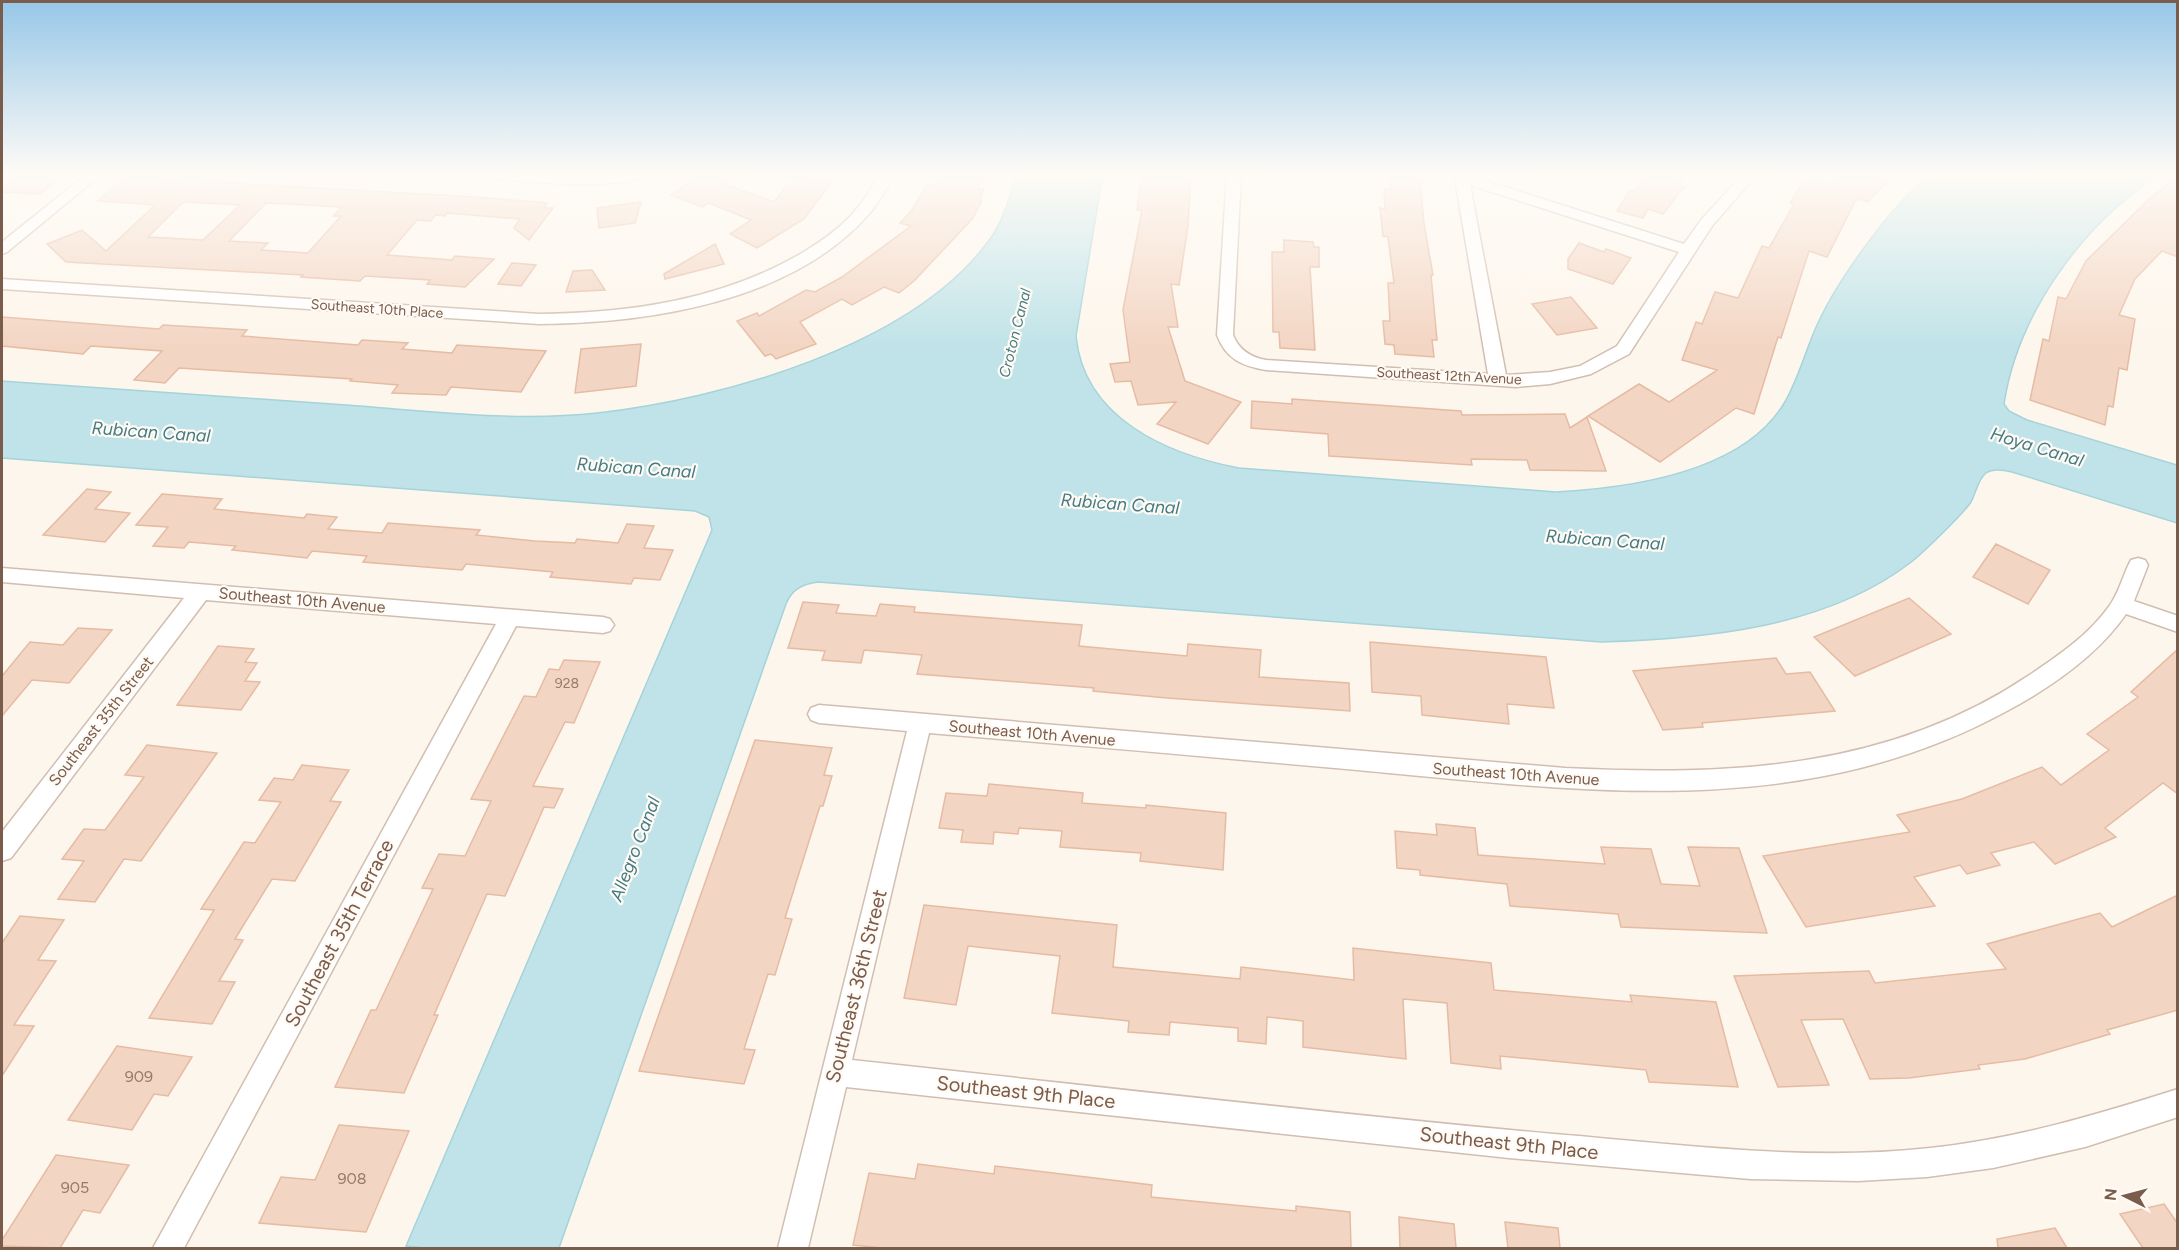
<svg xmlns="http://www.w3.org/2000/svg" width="2179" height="1250" font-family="Figtree,sans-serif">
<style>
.water{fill:#bfe3e8;stroke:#a5d3da;stroke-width:1.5}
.building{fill:#f3d5c3;stroke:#e6bba3;stroke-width:1.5;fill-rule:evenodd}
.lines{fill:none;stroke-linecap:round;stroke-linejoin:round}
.street-casing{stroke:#d1beb0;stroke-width:3}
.street{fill:#fff;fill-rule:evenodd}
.labels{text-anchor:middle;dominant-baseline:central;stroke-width:4.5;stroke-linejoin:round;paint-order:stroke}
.far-street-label{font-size:14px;fill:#7a5c4d;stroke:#fffaf3}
.number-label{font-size:14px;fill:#987a6a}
.far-water-label{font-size:15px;font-style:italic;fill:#437c86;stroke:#fffaf3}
.street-label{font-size:16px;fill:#7a5c4d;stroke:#fffaf3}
.near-number-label{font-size:16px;fill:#987a6a}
.water-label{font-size:18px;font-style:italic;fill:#437c86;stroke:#fffaf3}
.near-street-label{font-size:20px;fill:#7a5c4d;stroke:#fffaf3}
</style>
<rect width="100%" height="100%" fill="#fdf6ec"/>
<path class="water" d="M1017 173H1103L1076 336C1084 418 1166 454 1239 468L1556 492C1629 488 1740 473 1783 405 1798 381 1805 351 1817 325 1839 277 1891 206 1931 173H2162C2085 221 2018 312 2004 404L2009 411 2027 420 2177 465V523L2012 472C2004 470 1993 468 1986 473 1978 479 1976 493 1971 502 1964 513 1922 554 1910 563 1825 628 1704 639 1601 642L818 582C803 584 792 589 786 604L559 1248H425L406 1246 712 530 709 517 695 511 2 458V381C116 389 231 397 346 405 429 411 514 422 597 413 722 399 913 346 990 239 1004 220 1010 195 1017 173Z"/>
<path class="building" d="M189 172 200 181 474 197 547 203 544 208H553L529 240 514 228 520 219 447 213 445 216 435 215 431 221 417 220 387 255 452 260 455 256 494 259 465 287 427 284 430 280 365 276 360 281 301 277 303 275 66 262 47 244 82 230 106 251 155 205 98 201 126 177 180 181ZM183 202 240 205 203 240 148 237ZM266 203 342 207 333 216H341L308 253 261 250 268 243 229 241Z
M705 172H741L724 184 774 202 793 177 831 183 804 219 757 248 730 234 751 220 709 203 702 207 671 195Z
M941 172H984L978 189H984L979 200H982L973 218 914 281 899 293 884 287 852 305 842 299 800 322 816 344 776 359 771 354 765 356 737 321 757 313 759 316 806 290 815 292 842 277 911 226 900 223 912 210 927 184 937 185Z
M1142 172H1191L1188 226 1179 285 1171 284 1178 327H1168L1185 381 1241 402 1208 444 1157 424 1176 402 1138 405 1131 381 1115 382 1110 364 1130 362 1123 310 1142 210H1137Z
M1661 172H1689L1678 185 1684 187 1663 214 1648 209 1643 218 1617 211 1630 190 1634 191 1650 174 1657 176Z
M1844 172H1896L1868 202 1857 198 1827 257 1809 251 1781 338 1778 337 1754 414 1736 408 1660 462 1588 416 1639 384 1669 402 1717 370 1682 360 1696 322 1702 324 1715 292 1738 298 1762 246 1769 248 1794 204 1790 203 1802 183 1806 184 1812 178 1831 185Z
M22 173 63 175 40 194 2 192V189Z
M2178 177V257L2162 251 2135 279 2119 315 2135 319 2127 370 2119 368 2113 407 2108 406 2105 425 2030 400 2043 339 2049 341 2058 297 2066 299 2086 261 2151 197Z
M1390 178 1420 180 1424 224 1433 275H1431L1437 340H1432L1434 357 1395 354 1394 345 1385 344 1383 321H1390L1388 283H1394L1388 237 1383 236 1380 208 1385 209 1384 189 1391 190Z
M641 202 635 223 599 228 597 208Z
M1284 240 1313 242 1314 247H1319V267H1310L1315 350 1280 348 1279 332H1273L1272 252H1284Z
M1579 243 1604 252 1606 249 1631 258 1613 284 1568 269V259Z
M715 244 724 264 665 279 664 274Z
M512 263 536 265 521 286 498 284Z
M592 270 605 290 566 292 573 271Z
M1571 297 1597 328 1557 335 1532 304Z
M2 317 159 329 163 325 247 330 242 336 358 345 362 340 408 343 402 349 452 353 457 345 546 351 521 392 451 387 446 395 392 393 398 385 350 381 352 379 179 368 165 383 134 380 162 351 91 346 83 354 2 346Z
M641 344 636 386 575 393 581 349Z
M1292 399 1461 411 1462 415 1565 414 1570 428 1587 417 1606 471 1530 470 1527 460 1471 459 1472 465 1329 456 1328 434 1251 428 1252 401 1292 404Z
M87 489 111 492 95 509 130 513 105 542 43 535Z
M162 494 222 499 214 509 304 518 307 514 337 517 328 529 382 533 388 523 480 530 476 535 535 541 575 543 577 539 618 543 627 524 654 526 644 548 673 550 660 580 634 578 631 584 550 577 553 572 466 564 462 570 363 562 367 556 312 551 307 558 232 550 236 546 189 542 184 548 153 546 168 527 136 525Z
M1996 544 2050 570 2028 604 1973 577Z
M1909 598 1951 634 1855 676 1814 637Z
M803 602 839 605 836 613 876 616 880 604 915 607 914 612 1082 625 1079 646 1187 656 1188 644 1261 650 1259 677 1349 683 1350 711 1167 698 1093 691 1094 688 917 674 922 655 864 650 861 663 822 660 825 651 788 648Z
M78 628 112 630 69 683 32 680 2 716V676L30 642 63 645Z
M1370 642 1546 657 1554 708 1507 704 1509 724 1422 715 1421 696 1372 692Z
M218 646 254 649 245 662 257 663 245 681 260 682 241 710 177 705Z
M2178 649V794L2163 783 2105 828 2116 837 2055 864 2034 842 1991 853 2000 865 1967 874 1960 865 1914 877 1935 906 1806 927 1763 856 1910 832 1897 815 1962 799 2042 767 2061 785 2109 750 2087 734 2138 697 2131 692Z
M1776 658 1786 674 1810 672 1835 711 1702 723 1703 727 1663 730 1633 671Z
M564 660 600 662 574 723 565 722 533 786 563 789 554 808 544 807 505 896 487 894 434 1015H438L404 1093 335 1087 371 1010H376L433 889 422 888 439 854 465 856 491 801 471 799 524 696 536 697 549 669 559 670Z
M755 740 832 748 824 775 832 776 823 806H820L785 918 792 919 775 975 768 974 744 1049 755 1050 744 1084 639 1071Z
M147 745 217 753 141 861 124 859 95 902 58 899 84 861 62 859 84 829 105 830 144 777 125 775Z
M302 765 349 770 330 801 341 802 295 881 272 879 235 939 243 940 219 981 235 982 212 1024 149 1018 214 910 201 909 244 842 255 843 281 802 259 800 274 778 293 780Z
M989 784 1083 793 1082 803 1146 808V805L1226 813 1223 870 1140 861 1141 853 1060 847 1062 831 1019 828 1018 834 994 832 993 844 961 842 963 830 939 828 946 793 987 796Z
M1436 824 1475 828 1478 855 1605 864 1601 847 1651 849 1661 884 1700 886 1688 847 1739 848 1767 933 1621 927 1618 914 1510 906 1507 884 1420 875V870L1397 868 1395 831 1437 835Z
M2178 895V1010L2107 1030 2110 1034 2025 1059 1978 1065 1980 1069 1909 1078 1870 1079 1843 1019 1801 1020 1829 1085 1778 1087 1734 976 1869 971 1875 983 2006 969 1987 944 2100 913 2112 927Z
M924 905 1117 925 1113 967 1240 979 1241 967 1354 980 1353 948 1491 963 1494 990 1632 1002 1630 995 1716 1002 1738 1087 1649 1082 1646 1070 1500 1056 1501 1069 1451 1063 1447 1003 1403 999 1406 1059 1303 1047V1021L1267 1017 1266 1044 1238 1041V1028L1170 1022 1169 1035 1128 1032 1129 1021 1052 1013 1060 956 968 946 956 1005 904 998Z
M20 916 64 920 38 960 56 961 14 1025 34 1026 2 1076V943Z
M117 1046 192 1057 168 1096 154 1094 132 1130 68 1120Z
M339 1125 409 1131 366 1232 259 1223 281 1177 315 1180Z
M56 1155 129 1165 100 1213 83 1210 60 1248 2 1246V1240Z
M918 1164 994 1174 995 1166 1152 1185 1151 1197 1296 1211V1206L1350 1212 1351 1248H882L853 1245 869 1173 915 1179Z
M2164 1204 2178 1224V1248H2143L2120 1214Z
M1399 1217 1454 1224 1456 1248H1400Z
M1505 1222 1558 1228 1560 1248H1508Z
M2055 1228 2067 1248H1998L1997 1239Z"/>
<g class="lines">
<g class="street-casing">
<path id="street" d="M88 173H103L7 252 2 254V242Z
M463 173H544L605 176 653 173 651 176C595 192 528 180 470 177Z
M881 173H895C887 187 879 203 868 215 791 302 649 323 539 324L2 289V279L539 314C630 313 722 300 802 253 822 241 844 226 858 207 867 197 873 184 881 173Z
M1227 173H1241L1233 335C1239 350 1250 357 1266 360L1488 374 1454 173H1473L1471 176 1684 244 1701 220 1744 173H1758L1712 226 1629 354 1591 374 1550 384 1516 387 1266 370C1242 366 1226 359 1217 335ZM1470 185 1679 252 1617 346 1580 366 1550 372 1506 375Z
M2138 558 2145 560 2148 565 2134 601 2178 616V632L2126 614C2097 656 2050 688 2005 712 1792 827 1565 788 1335 768 1200 756 1064 744 929 733L852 1060C1086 1085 1320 1113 1554 1134 1678 1144 1805 1162 1930 1148 2015 1139 2096 1115 2178 1089V1117L2085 1147 1993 1168 1927 1177 1858 1181 1750 1179 1509 1158 846 1087 808 1248H778L907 731 819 723 811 720 808 714 811 708 819 705 1565 768C1728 776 1887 770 2028 676 2058 656 2089 635 2110 605 2120 591 2123 574 2131 560Z
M2 568 603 617 610 619 614 625 610 631 603 633 516 626 184 1248H153L496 624 206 600 11 858 2 861V832L184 598 2 582Z"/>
</g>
<use href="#street" class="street"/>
</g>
<linearGradient id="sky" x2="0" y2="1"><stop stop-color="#97c7e8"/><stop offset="0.5" stop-color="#fefbf6"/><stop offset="1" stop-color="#fefbf6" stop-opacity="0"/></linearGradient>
<rect width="2179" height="348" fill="url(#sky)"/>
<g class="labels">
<g class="far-street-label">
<text transform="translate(377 309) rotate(4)">Southeast 10th Place</text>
<text transform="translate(1449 376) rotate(3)">Southeast 12th Avenue</text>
</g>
<g class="number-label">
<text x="567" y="683">928</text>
</g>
<g class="far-water-label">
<text transform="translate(1015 333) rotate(-76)">Croton Canal</text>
</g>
<g class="street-label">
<text transform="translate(302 600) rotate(5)">Southeast 10th Avenue</text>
<text transform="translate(101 721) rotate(-52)">Southeast 35th Street</text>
<text transform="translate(1032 733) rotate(5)">Southeast 10th Avenue</text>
<text transform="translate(1516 774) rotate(4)">Southeast 10th Avenue</text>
</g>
<g class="near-number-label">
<text x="139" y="1076">909</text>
<text x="352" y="1178">908</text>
<text x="75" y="1187">905</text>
</g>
<g class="water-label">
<text transform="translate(151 432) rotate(4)">Rubican Canal</text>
<text transform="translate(2037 447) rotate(17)">Hoya Canal</text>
<text transform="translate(636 468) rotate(4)">Rubican Canal</text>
<text transform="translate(1120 504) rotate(4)">Rubican Canal</text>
<text transform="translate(1605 540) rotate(4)">Rubican Canal</text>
<text transform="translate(635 849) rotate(-69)">Allegro Canal</text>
</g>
<g class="near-street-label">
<text transform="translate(339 933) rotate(-62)">Southeast 35th Terrace</text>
<text transform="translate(856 986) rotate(-76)">Southeast 36th Street</text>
<text transform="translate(1026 1092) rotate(6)">Southeast 9th Place</text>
<text transform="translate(1509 1143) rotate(6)">Southeast 9th Place</text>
</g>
</g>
<rect width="2179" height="1250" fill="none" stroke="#7a5c4d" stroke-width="6"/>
<g transform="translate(2125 1196) rotate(276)" stroke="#fffaf3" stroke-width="4.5" paint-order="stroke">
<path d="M0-4.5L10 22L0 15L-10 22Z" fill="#7a5c4d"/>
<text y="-9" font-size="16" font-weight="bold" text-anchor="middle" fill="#7a5c4d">N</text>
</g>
</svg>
